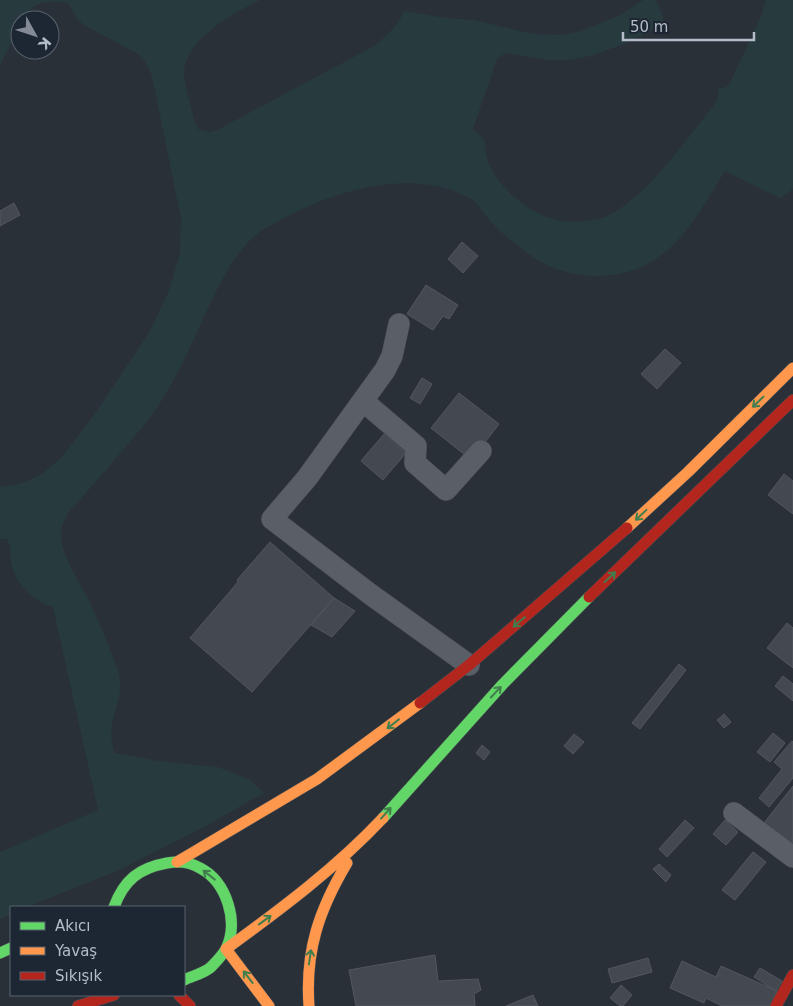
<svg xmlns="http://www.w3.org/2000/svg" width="793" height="1006" font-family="'DejaVu Sans',sans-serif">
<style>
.green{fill:#273a3e}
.building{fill:#444950;stroke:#52575f}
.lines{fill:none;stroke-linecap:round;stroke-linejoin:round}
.street-casing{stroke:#484c53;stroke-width:22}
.fast-casing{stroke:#484c53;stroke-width:12}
.slow-casing{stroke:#484c53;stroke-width:12}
.jam-casing{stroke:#484c53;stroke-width:12}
.street{stroke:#5a5e66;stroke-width:21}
.fast{stroke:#63d668;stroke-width:11}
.slow{stroke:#ff974d;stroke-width:11}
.jam{stroke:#b3261e;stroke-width:11}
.oneway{stroke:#407e4e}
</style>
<rect width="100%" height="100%" fill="#2a3038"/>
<path class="green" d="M0 0H260C234 13 185 39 184 73 184 84 192 110 195 122L198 129 209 132 217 130 374 46C387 35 398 26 404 11L445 18 474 20 533 34 561 35 582 31 622 14 643 0H656L662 14 665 28 658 27 624 44 591 56 569 60H549L505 53 497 59 473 129C476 132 482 136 484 140 486 144 484 150 486 155 489 168 498 181 507 190 528 212 555 225 585 221 594 220 604 218 611 214 649 194 690 135 717 101L719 92 718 88H724L729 85 761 16 766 0H793V188L790 192 780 198 725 171C693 223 666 276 597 276 575 276 552 270 533 257 520 248 502 234 492 223 484 215 480 205 471 199 420 168 343 188 294 213 281 220 266 226 255 236 234 254 223 278 211 302 196 333 183 366 165 395 153 416 137 434 121 452 104 473 86 493 68 513 64 521 60 529 61 538 62 556 81 584 89 601 100 624 110 648 118 671 128 698 102 723 115 753L158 761 218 767 250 780 264 793 206 826 115 872 27 907H11V914L0 919V852L98 810 53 607C33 601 15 584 11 562 10 554 12 546 6 539H0V487L22 483 42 474 62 457 94 415 150 331 168 293 180 253 181 219 152 76 146 63 138 54 84 25 76 17 68 3C48 0 34 0 23 20H20V26L0 65Z"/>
<path class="building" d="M14 203 20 215 0 226V211Z
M462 242 478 256 463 273 448 259Z
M426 285 458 305 449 319 443 316 433 330 407 314Z
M665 349 681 363 657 389 641 374Z
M422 378 432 384 420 404 410 398Z
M459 393 499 424 476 454 465 455 431 428Z
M384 434 406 453 383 480 361 461Z
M784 474 793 481V514L768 495Z
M270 542 334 598 252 692 190 638 238 582 237 580Z
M334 598 355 611 332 637 311 625Z
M787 623 793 628V668L767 648Z
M679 664 686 670 640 729 632 723Z
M783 676 793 684V701L775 686Z
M724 714 731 722 724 728 717 720Z
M773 733 785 743 770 762 757 752Z
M574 734 584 742 573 754 564 746Z
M792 741 793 742V778L769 807 759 798 782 769 774 762Z
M482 745 490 752 484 760 476 753Z
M793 786V845L764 823Z
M685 820 694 828 667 857 659 849Z
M725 820 738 832 726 845 713 834Z
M753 852 766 862 735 900 722 890Z
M659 864 671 875 666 882 653 869Z
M435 955 438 981 478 979 481 990 474 994 475 1006H356L349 970Z
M648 958 652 972 612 983 608 969Z
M682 961 716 977 721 966 777 991 770 1006H722L706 998 704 1003 670 988Z
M760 968 782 981 776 991 754 977Z
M621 985 632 995 623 1006H620L610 998Z
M533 995 538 1006H506Z"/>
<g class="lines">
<g class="street-casing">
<path id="street" d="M399 324 392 356 385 370 307 478 272 519 370 594 469 665
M363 401 416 446 415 463 446 490 481 451
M734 813 793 857"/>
</g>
<g class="fast-casing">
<path id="fast" d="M383 818 503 684 589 597
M114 907C124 880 139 868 167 863 178 861 190 862 200 868 227 882 239 922 226 949 223 954 216 962 211 967 205 973 192 976 184 980
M0 953 11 948"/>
</g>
<g class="slow-casing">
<path id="slow" d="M627 528 688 472 793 368
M177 862 317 779 420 703
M226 949 269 1006
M226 949C281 909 336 868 383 818
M309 1006C305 951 319 910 347 863"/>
</g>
<g class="jam-casing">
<path id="jam" d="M589 597 793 400
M420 703 469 665 627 528
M179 995 190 1006
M78 1006 114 995
M776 1006 793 975"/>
</g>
<use href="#street" class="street"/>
<use href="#fast" class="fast"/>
<use href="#slow" class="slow"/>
<use href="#jam" class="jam"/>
</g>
<defs><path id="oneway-shaft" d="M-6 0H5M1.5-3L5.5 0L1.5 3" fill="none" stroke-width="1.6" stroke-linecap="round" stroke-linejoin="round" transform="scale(1.25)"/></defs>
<g class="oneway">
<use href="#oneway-shaft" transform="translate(758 402) rotate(136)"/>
<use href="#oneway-shaft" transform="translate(641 515) rotate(137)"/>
<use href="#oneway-shaft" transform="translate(610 577) rotate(-43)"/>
<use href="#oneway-shaft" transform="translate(519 622) rotate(140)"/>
<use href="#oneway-shaft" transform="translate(496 692) rotate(-47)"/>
<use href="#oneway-shaft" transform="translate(393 724) rotate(142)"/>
<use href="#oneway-shaft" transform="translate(386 813) rotate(-48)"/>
<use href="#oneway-shaft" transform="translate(209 875) rotate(-142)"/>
<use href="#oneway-shaft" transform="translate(265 920) rotate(-36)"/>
<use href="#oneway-shaft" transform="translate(310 957) rotate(-82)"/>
<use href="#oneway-shaft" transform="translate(248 977) rotate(-128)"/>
</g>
<rect x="10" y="906" width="175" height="90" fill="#1d2633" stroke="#59626f"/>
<rect x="20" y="922" width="25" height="8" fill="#63d668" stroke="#59626f"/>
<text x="55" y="931" font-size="15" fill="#b4bcc9">Akıcı</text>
<rect x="20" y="947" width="25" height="8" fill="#ff974d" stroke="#59626f"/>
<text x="55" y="956" font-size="15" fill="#b4bcc9">Yavaş</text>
<rect x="20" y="972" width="25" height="8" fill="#b3261e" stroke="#59626f"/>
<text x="55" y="981" font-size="15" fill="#b4bcc9">Sıkışık</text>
<g transform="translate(35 35) rotate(130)"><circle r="24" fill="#1d2633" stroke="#59626f"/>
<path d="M0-4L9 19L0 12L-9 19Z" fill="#848b96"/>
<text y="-8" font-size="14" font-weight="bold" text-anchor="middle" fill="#b4bcc9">K</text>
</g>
<path d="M623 32v8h131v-8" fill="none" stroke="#b4bcc9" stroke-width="2.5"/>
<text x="630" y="32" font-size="15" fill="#b4bcc9" stroke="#1d2633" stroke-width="4" paint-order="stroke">50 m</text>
</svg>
